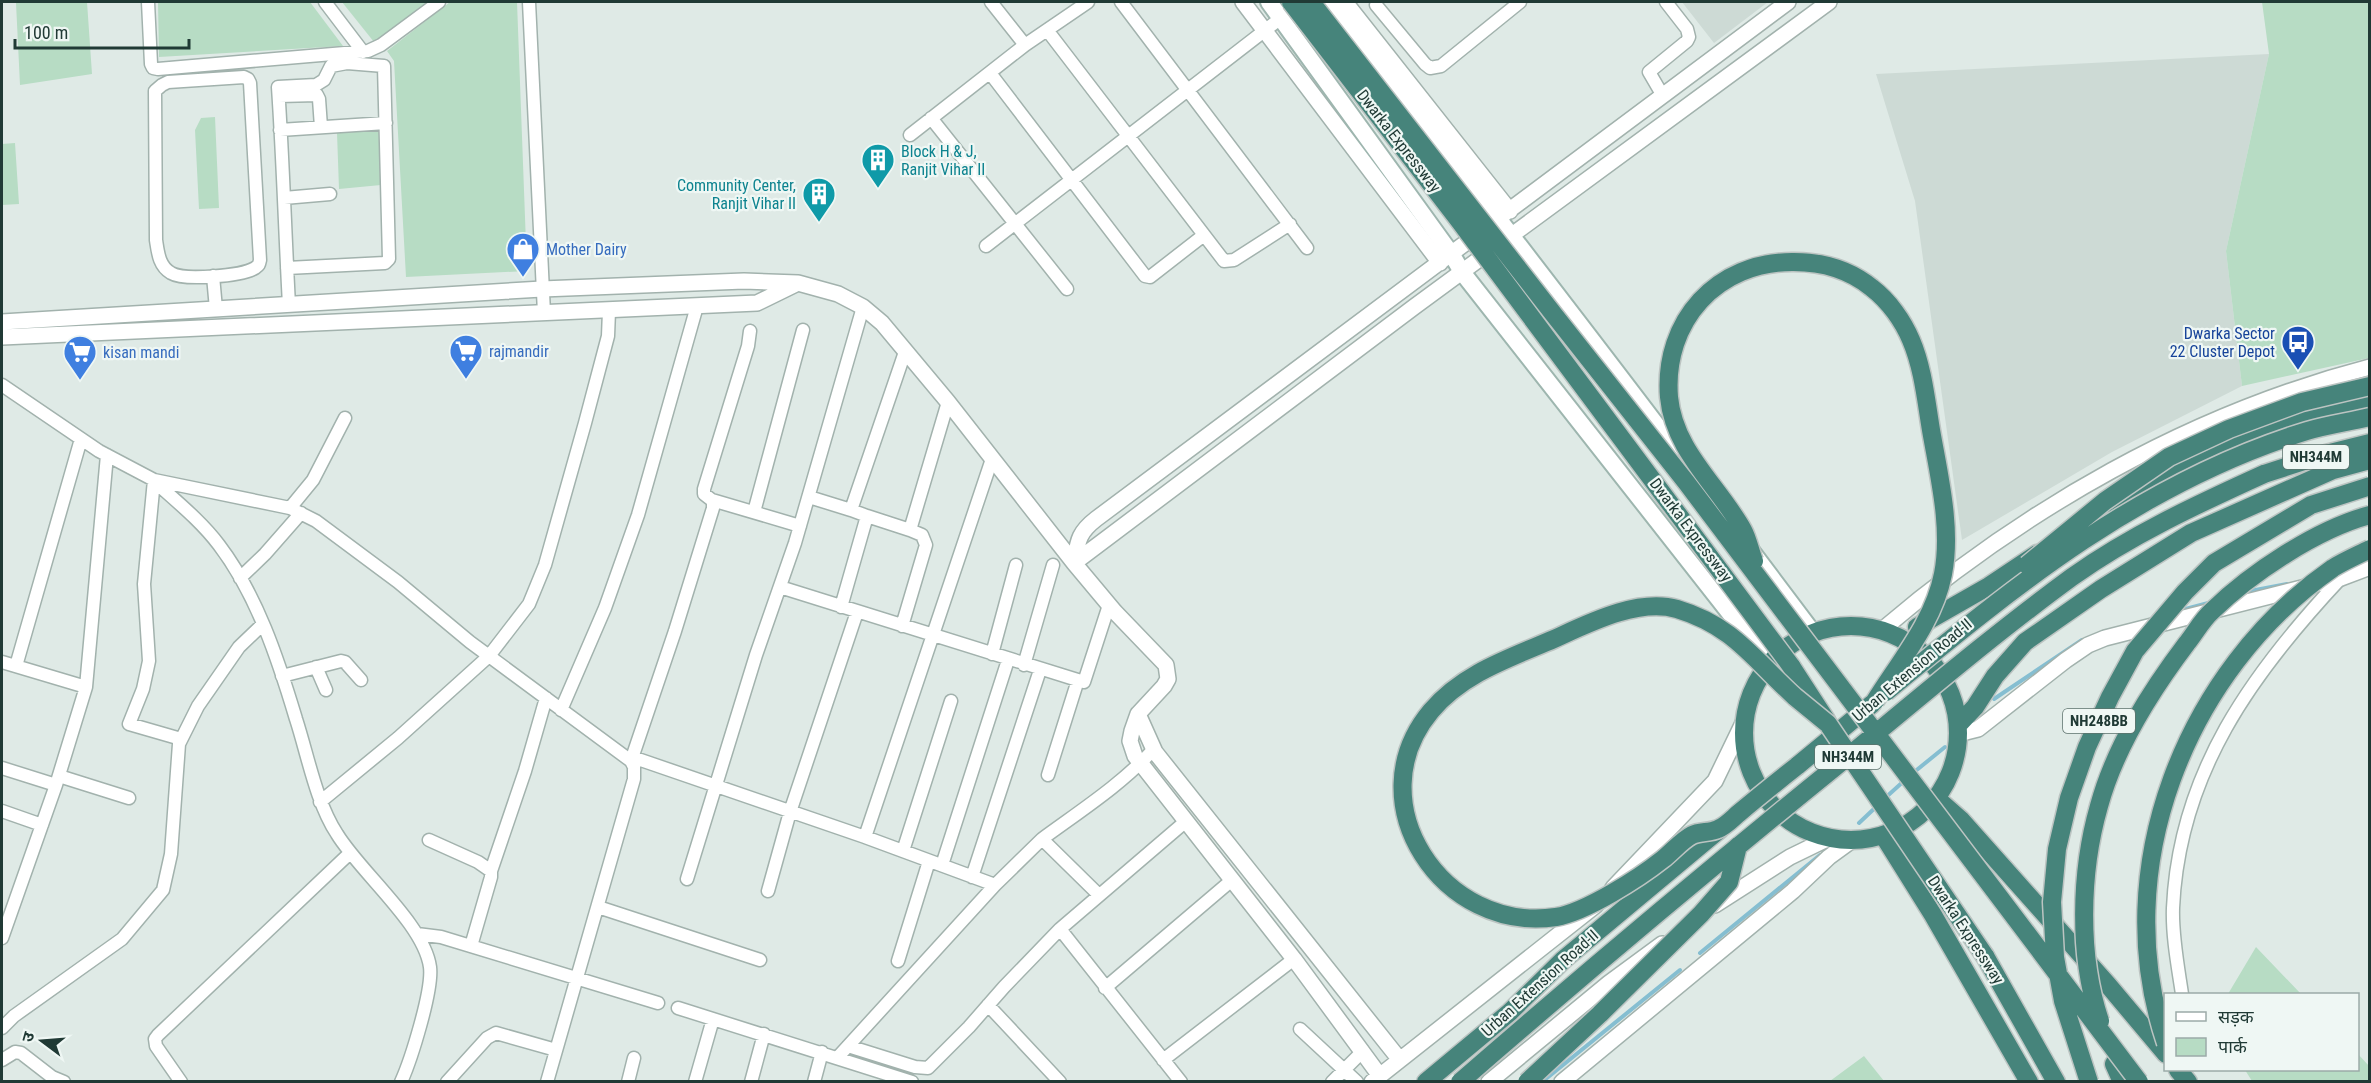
<svg xmlns="http://www.w3.org/2000/svg" width="2371" height="1083" font-family="'Roboto Condensed','Noto Sans Devanagari',sans-serif">
<style>
.built{fill:#cddad5}
.green{fill:#b7dcc4}
.lines{fill:none;stroke-linecap:round;stroke-linejoin:round}
.stream{stroke:#85bed1;stroke-width:4}
.minor-casing{stroke:#a2b2ad;stroke-width:15}
.tertiary-casing{stroke:#a2b2ad;stroke-width:18}
.secondary-casing{stroke:#9eb6af;stroke-width:20}
.trunk-casing{stroke:#bcc4c2;stroke-width:21}
.minor{stroke:#fff;stroke-width:12}
.tertiary{stroke:#fff;stroke-width:15}
.secondary{stroke:#fff;stroke-width:16}
.trunk{stroke:#46847b;stroke-width:18}
.trunk-bridge-casing{stroke:#bcc4c2;stroke-width:21;stroke-linecap:butt}
.trunk-bridge{stroke:#46847b;stroke-width:18}
.labels{text-anchor:middle;dominant-baseline:central;stroke-width:4.5;stroke-linejoin:round;paint-order:stroke}
.shield{fill:#eff7f4;stroke:#5e736e;stroke-width:1.5}
.shield-label{font-size:15px;font-weight:bold;fill:#203a35}
.street-label{font-size:16px;fill:#203a35;stroke:#eff7f4}
.culture-label{font-size:16px;fill:#0d838f;stroke:#eff7f4;text-anchor:start}
.shop-label{font-size:16px;fill:#366cbe;stroke:#eff7f4;text-anchor:start}
.transit-label{font-size:16px;fill:#164399;stroke:#eff7f4;text-anchor:end}
</style>
<rect width="100%" height="100%" fill="#dfeae6"/>
<path class="built" d="M1682 2H1768L1714 43Z
M2269 54 2226 251 2242 386 2112 452 1962 540 1915 201 1876 74Z"/>
<path class="green" d="M22 2H87L92 74 20 85 16 3Z
M158 2H310L343 46 159 57Z
M342 2H428L374 42Z
M450 2H517L527 271 406 277 394 61 387 51Z
M2262 2H2369V358L2242 386 2226 251 2269 54Z
M215 117 219 208 199 209 195 130 201 118Z
M382 126 381 185 339 189 337 133Z
M15 143 19 204 2 205V144Z
M2256 947 2301 994H2228Z
M2358 1054 2369 1066V1081H2252L2245 1070H2358Z
M1864 1056 1884 1081H1830Z"/>
<g class="lines">
<path class="stream" d="M2245 592 2287 584
M2178 611 2212 602
M1994 699 2082 640
M1913 773 1945 747
M1884 799 1905 780
M1859 823 1877 806
M1700 953 1820 855
M1542 1082 1680 970"/>
<g class="minor-casing">
<path id="minor" d="M148 2 151 64 153 68 158 69 368 51 381 45 439 2
M325 2 363 52
M529 2 544 313
M991 2 1025 45
M1121 2 1307 248
M1376 5 1425 64 1430 68 1441 66 1520 2
M1047 30 1224 261 1234 260 1290 224
M990 73 1145 276 1150 277 1204 235
M244 77 248 79 250 83 260 260C259 265 259 265 255 268 242 276 184 281 171 273 159 266 158 253 156 240L155 91 162 85 168 82Z
M279 96 317 95 319 99 321 127
M1663 96 1649 72 1687 41 1689 37 1687 29 1666 2
M931 118 1067 289
M280 130 386 123
M910 135 1025 45 1088 2
M284 198 330 194
M986 246 1281 18
M287 268 385 263 389 259 384 66 347 63 331 66 324 80 316 85 278 87C283 160 285 232 289 305
M213 276 216 309
M2 385 99 451 154 480 290 508 316 521 398 582 470 642 631 761 634 767V779L547 1082
M154 480 144 584 149 661 143 689 129 724 181 739
M154 481C176 501 201 521 219 545 257 595 278 659 296 719 308 756 316 802 337 834 360 872 424 924 430 967 433 990 411 1060 401 1082
M809 497 851 510
M712 500 800 526
M290 508 313 480 345 418
M754 512 803 330
M867 516 910 530 948 402
M240 578 265 554 301 513
M780 587 1084 682 1109 605
M841 607 867 516 851 510 905 352
M902 626 926 545 922 535 910 530
M992 654 1016 565
M2 662 86 687
M1024 665 1053 565
M16 666 81 439
M316 667 326 690
M282 676 341 661 345 662 361 680
M561 710 605 608 638 515 697 306
M632 757 865 837 995 885
M631 761 675 631 713 508V501L704 494V489L748 346 750 331
M2 768 56 785
M1048 775 1078 680
M59 776 129 798
M320 802 398 738 489 656 529 604 545 565 585 423 608 336 609 311
M2 811 42 825
M865 837 992 459
M1042 839C1080 811 1121 785 1154 749
M429 840 478 862 491 871V877L471 946
M903 851 951 701
M942 865 1008 660
M491 871 525 771 546 698
M972 877 1040 670
M687 879 756 655 795 543 863 307
M768 891 790 812 857 612
M598 907 760 960
M417 934 441 937 658 1003
M2 938 56 785 86 687 107 455
M898 961 929 861
M1105 988 1232 880
M2182 994C2178 967 2172 936 2173 908 2179 773 2252 673 2341 578
M988 1005 1060 1082
M678 1008 912 1082
M2 1028 14 1016 122 939 163 890 171 854 179 744 198 706 239 647 263 624
M1300 1029 1357 1082
M848 1046 915 1067 928 1068 969 1027 1004 987 1060 929
M838 1057 995 885 1042 839 1099 895
M2 1060 15 1052 21 1053 52 1077 64 1082
M1163 1060 1294 959
M181 1082 156 1046 155 1039 158 1035 350 853
M447 1082 487 1038 496 1033 556 1050
M628 1082 634 1058
M695 1082 713 1019
M751 1082 764 1034
M814 1082 822 1052
M1181 1082 1060 929 1185 822
M1332 1082 1363 1051"/>
</g>
<g class="tertiary-casing">
<path id="tertiary" d="M1243 2 1440 263
M1345 2 1510 211
M2 322 542 289 744 281 798 283 838 294 863 307 882 323 948 402 1074 563 1115 612 1166 665 1168 679 1164 686 1138 714 1132 731 1130 741 1135 756 1294 959 1380 1076
M2 337 757 303 798 283
M1074 563 1414 307 1829 2
M1074 563C1078 541 1078 533 1096 519L1788 2
M1882 630C2024 509 2189 414 2370 367
M1138 714 1155 752 1400 1060
M1958 734 1978 729 2066 660 2088 645 2105 638 2341 578 2370 567
M1613 888 1715 781 1745 719
M1715 905 1790 857 1829 838
M1372 1082 1596 905
M1489 1082 1609 983 1662 944
M1562 1082 1793 891 1829 857 1851 841"/>
</g>
<g class="secondary-casing">
<path id="secondary" d="M1269 2 1452 255 1462 272 1769 663
M1332 2C1453 161 1577 319 1698 480
M1749 548 1813 633"/>
</g>
<g class="trunk-casing">
<path id="trunk" d="M2264 474 2326 454 2370 443
M2110 505 2227 445 2286 422 2370 399
M1744 733a107 107 0 1 1 214 0a107 107 0 1 1-214 0Z
M1917 627 1989 586 2037 554
M1791 666 1826 720
M1958 725 1975 707 1995 676 2025 642 2101 589 2191 533 2333 470 2370 460
M1797 766 1872 704
M1936 798 1961 820 2108 985 2166 1054
M1883 835 1933 915 2029 1082
M1985 956 2056 1082
M2114 1064 2122 1082
M2178 1070 2188 1082
M1426 1082 1510 1012 1563 960 1720 829"/>
</g>
<use href="#minor" class="minor"/>
<use href="#tertiary" class="tertiary"/>
<use href="#secondary" class="secondary"/>
<use href="#trunk" class="trunk"/>
<g class="trunk-bridge-casing">
<path id="trunk-bridge" d="M1291 2 1461 223 1791 666
M1311 2 1555 316 1686 482 2139 1082
M1754 561C1750 551 1748 539 1743 530 1718 485 1674 451 1669 397 1663 321 1717 261 1794 262 1822 262 1850 270 1872 288 1889 301 1903 321 1911 340 1923 368 1926 400 1931 430 1939 476 1952 528 1943 574 1934 621 1900 661 1875 701
M2027 565 2105 501 2169 457 2229 429 2302 402 2370 386
M1886 692C2017 584 2142 482 2307 431 2327 425 2349 422 2370 417
M1797 766C1778 781 1758 797 1739 813 1733 818 1726 826 1718 829 1710 833 1700 831 1692 835 1682 840 1672 852 1663 859 1639 878 1586 912 1556 917 1443 934 1355 802 1431 711 1463 673 1510 658 1554 639 1589 623 1638 598 1677 609 1734 626 1754 660 1795 697 1806 706 1817 715 1828 724L1985 956
M2100 1021C2078 956 2080 872 2099 806 2115 747 2150 692 2187 643 2195 633 2202 620 2212 611 2251 573 2317 529 2370 515
M2166 1043C2107 870 2185 671 2333 568 2344 561 2358 555 2370 549
M1460 1082C1583 975 1708 870 1834 768 1912 704 1990 637 2072 577 2131 535 2198 504 2264 474
M1527 1082 1600 1014 1701 914 1729 882 1738 846
M2089 1082 2063 1001 2055 957 2052 902 2057 849 2069 798 2087 747 2110 697 2135 651 2185 592 2214 563 2311 505 2370 486"/>
</g>
<use href="#trunk-bridge" class="trunk-bridge"/>
</g>
<defs>
<g id="building-pin" transform="scale(1.725)"><path d="M0 17L-7.5 6A9.5 9.5 0 1 1 7.5 6Z" fill="#0f9aa8" stroke="#eff7f4"/><path d="M-4-6H4V6H1V3H-1V6H-4ZM-2.5-4.3h1.7v1.8h-1.7ZM.8-4.3h1.7v1.8H.8ZM-2.5-1h1.7V.8h-1.7ZM.8-1h1.7V.8H.8Z" fill="#fff"/></g>
<g id="shop-pin" transform="scale(1.725)"><path d="M0 17L-7.5 6A9.5 9.5 0 1 1 7.5 6Z" fill="#3f7fe0" stroke="#eff7f4"/><path d="M-5-2.5h2.3a2.7 3.5 0 0 1 5.4 0H5L5.5 6h-11ZM-1.5-2.5h3a1.5 2.3 0 0 0-3 0Z" fill="#fff"/></g>
<g id="bus-pin" transform="scale(1.725)"><path d="M0 17L-7.5 6A9.5 9.5 0 1 1 7.5 6Z" fill="#1a4fb4" stroke="#eff7f4"/><path d="M-5-6H5V4H4V6H2V4H-2V6H-4V4H-5ZM-3.5-4V0h7V-4ZM-3.5 1.2v1.5H-2V1.2ZM2 1.2v1.5H3.5V1.2Z" fill="#fff"/></g>
<g id="supermarket-pin" transform="scale(1.725)"><path d="M0 17L-7.5 6A9.5 9.5 0 1 1 7.5 6Z" fill="#3f7fe0" stroke="#eff7f4"/><path d="M-6-5.5h2.5l.6 2H6L4.5 2H-2.5L-4.4-4H-6ZM-1.5 3.2a1.3 1.3 0 1 0 .1 0ZM3 3.2a1.3 1.3 0 1 0 .1 0Z" fill="#fff"/></g>
</defs>
<g fill-rule="evenodd">
<use href="#building-pin" x="878" y="160"/>
<use href="#building-pin" x="819" y="194"/>
<use href="#shop-pin" x="523" y="249"/>
<use href="#bus-pin" x="2298" y="342"/>
<use href="#supermarket-pin" x="466" y="351"/>
<use href="#supermarket-pin" x="80" y="352"/>
</g>
<g class="labels">
<g class="shield">
<rect x="2283" y="445" width="66" height="24" rx="4.5"/>
<rect x="2063" y="709" width="72" height="24" rx="4.5"/>
<rect x="1815" y="745" width="66" height="24" rx="4.5"/>
</g>
<g class="shield-label">
<text x="2316" y="457">NH344M</text>
<text x="2099" y="721">NH248BB</text>
<text x="1848" y="757">NH344M</text>
</g>
<g class="street-label">
<text transform="translate(1399 141) rotate(52)">Dwarka Expressway</text>
<text transform="translate(1691 530) rotate(53)">Dwarka Expressway</text>
<text transform="translate(1912 670) rotate(-40)">Urban Extension Road-II</text>
<text transform="translate(1966 930) rotate(57)">Dwarka Expressway</text>
<text transform="translate(1540 983) rotate(-42)">Urban Extension Road-II</text>
</g>
<g class="culture-label">
<text x="901" y="151">Block H &amp; J,<tspan x="901" dy="18">Ranjit Vihar II</tspan></text>
<text x="796" y="185" text-anchor="end">Community Center,<tspan x="796" dy="18">Ranjit Vihar II</tspan></text>
</g>
<g class="shop-label">
<text x="546" y="249">Mother Dairy</text>
<text x="489" y="351">rajmandir</text>
<text x="103" y="352">kisan mandi</text>
</g>
<g class="transit-label">
<text x="2275" y="333">Dwarka Sector<tspan x="2275" dy="18">22 Cluster Depot</tspan></text>
</g>
</g>
<rect width="2371" height="1083" fill="none" stroke="#203a35" stroke-width="6"/>
<rect x="2164" y="993" width="195" height="78" fill="#eff7f4" stroke="#9caba8" stroke-width="1.5"/>
<rect x="2176" y="1012" width="30" height="9" fill="#ffffff" stroke="#9caba8" stroke-width="1.5"/>
<text x="2218" y="1023" font-size="18" fill="#203a35">सड़क</text>
<rect x="2176" y="1038" width="30" height="18" fill="#b7dcc4" stroke="#9caba8" stroke-width="1.5"/>
<text x="2218" y="1053" font-size="18" fill="#203a35">पार्क</text>
<g transform="translate(42 1041) rotate(286)" stroke="#eff7f4" stroke-width="4.5" paint-order="stroke">
<path d="M0-4.5L10 22L0 15L-10 22Z" fill="#203a35"/>
<text y="-9" font-size="16" font-weight="bold" text-anchor="middle" fill="#203a35">उ</text>
</g>
<path d="M15 39v9h174v-9" fill="none" stroke="#203a35" stroke-width="3"/>
<text x="24" y="39" font-size="18" fill="#203a35" stroke="#eff7f4" stroke-width="4.5" paint-order="stroke">100 m</text>
</svg>
